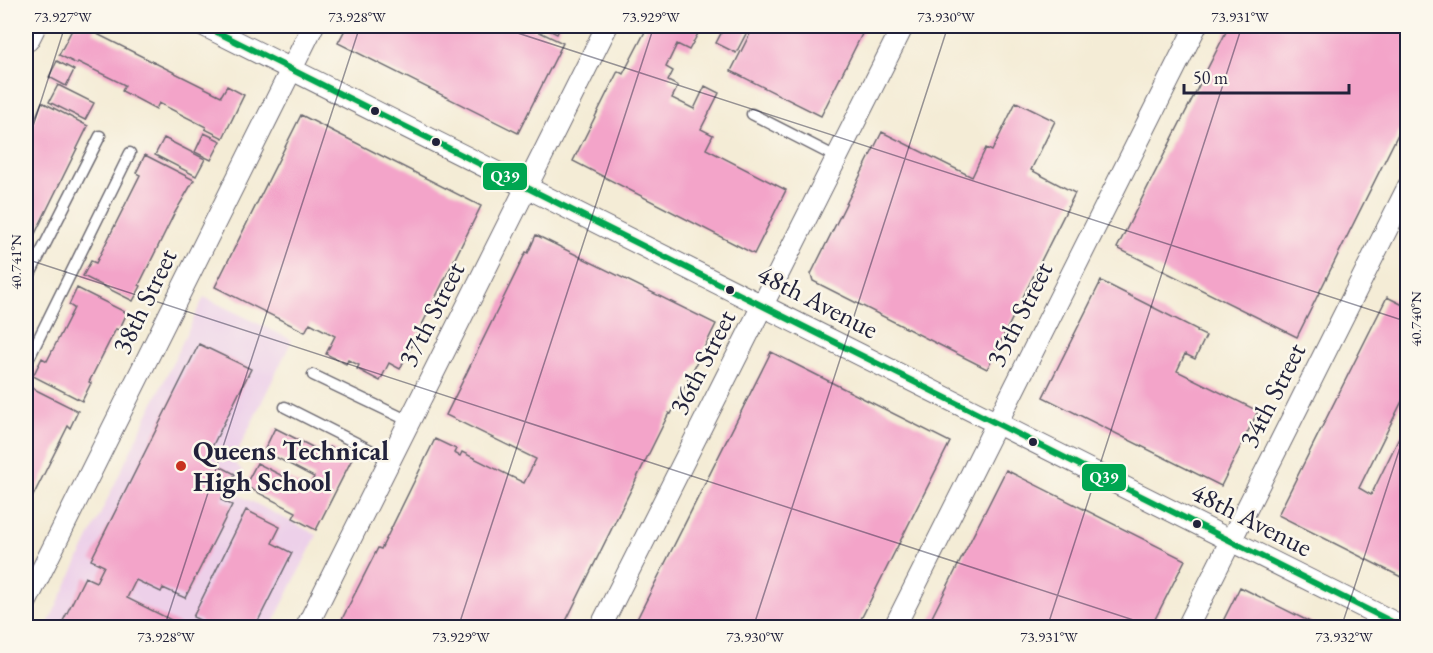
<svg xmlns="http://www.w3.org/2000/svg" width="1433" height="653" font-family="'EB Garamond',serif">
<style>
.built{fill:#edd0e9}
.building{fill:#f3a4c9}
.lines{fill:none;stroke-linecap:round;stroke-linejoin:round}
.service-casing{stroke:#6c6971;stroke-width:13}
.minor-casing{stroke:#6c6971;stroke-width:23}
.tertiary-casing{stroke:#6c6971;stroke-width:29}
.service{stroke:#fff;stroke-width:10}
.minor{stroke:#fff;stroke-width:21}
.tertiary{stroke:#fff;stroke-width:27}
.bus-1-casing{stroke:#fbf7ec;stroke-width:10}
.bus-1{stroke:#00a651;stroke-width:6}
.ticks{fill:none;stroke:#22223b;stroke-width:1.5;stroke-opacity:0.45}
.bus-dot{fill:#22223b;stroke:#fbf7ec;stroke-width:2}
.poi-dot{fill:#c8321e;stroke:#fbf7ec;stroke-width:2}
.labels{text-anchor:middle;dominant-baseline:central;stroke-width:5;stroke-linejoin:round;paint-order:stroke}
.street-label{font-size:27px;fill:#22223b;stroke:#fbf7ec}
.poi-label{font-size:27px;font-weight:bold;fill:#22223b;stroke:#fbf7ec;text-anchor:start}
.line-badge{stroke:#fbf7ec;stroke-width:2}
.badge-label{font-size:16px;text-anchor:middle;font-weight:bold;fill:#fff}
.neatline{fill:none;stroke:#22223b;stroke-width:2}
.ticks-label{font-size:15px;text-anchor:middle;fill:#22223b}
</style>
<rect width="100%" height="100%" fill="#fbf7ec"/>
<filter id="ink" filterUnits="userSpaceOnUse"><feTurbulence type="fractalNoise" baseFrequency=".0167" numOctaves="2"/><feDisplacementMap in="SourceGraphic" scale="12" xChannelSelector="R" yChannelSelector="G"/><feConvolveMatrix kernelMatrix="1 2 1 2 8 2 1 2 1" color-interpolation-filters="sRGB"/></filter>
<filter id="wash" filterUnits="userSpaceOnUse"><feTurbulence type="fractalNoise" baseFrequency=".008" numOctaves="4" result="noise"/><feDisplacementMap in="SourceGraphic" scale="24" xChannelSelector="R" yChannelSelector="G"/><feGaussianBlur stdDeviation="1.35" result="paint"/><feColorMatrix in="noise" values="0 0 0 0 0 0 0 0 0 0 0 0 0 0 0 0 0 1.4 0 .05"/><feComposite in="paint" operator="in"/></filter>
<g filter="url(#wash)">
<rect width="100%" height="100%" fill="#f4ecd6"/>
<path class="built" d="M204 297 292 340 233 461 243 471 235 493 317 535 271 627 46 628Z"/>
<g id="blocks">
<path class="building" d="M74 26H97L93 32 221 96 227 86 244 95 223 138 205 129 206 127 159 103 156 109 122 91 125 85 78 62 77 64 59 55Z
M347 26H527L563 43 518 133 338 43Z
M541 26H561L557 34Z
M648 26H696L701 28 689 50 677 44 666 67 673 71 668 81 678 86 672 98 694 109 705 86 719 93 701 129 713 135 706 149 786 190 754 254 573 161 618 71 623 74Z
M725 26H750L736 53 716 43Z
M754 26H866L821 116 731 71Z
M1229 26H1407V116L1297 337 1117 248Z
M57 61 74 70 66 86 49 77Z
M58 85 94 103 85 120 49 102Z
M42 102 88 126 28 248 26 247V141Z
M1016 102 1055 121 1031 170 1075 193 987 369 813 281 811 274 882 132 972 177 986 148 992 151Z
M301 115 481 206 400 369 389 363 380 381 357 369 359 365 348 360 346 364 326 354 335 336 310 323 305 332 215 287Z
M204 133 221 141 211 160 195 152Z
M164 138 205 159 196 176 155 155Z
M145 155 194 180 174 214 139 285 141 286 133 301 83 276 91 261 96 263 140 175 136 173Z
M536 235 716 324 671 414 669 413 563 627H338L378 548 381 549 435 439 456 449 454 453 460 456 462 452 524 483 536 459 446 415 526 252 528 253Z
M1101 281 1198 330 1197 332 1206 336 1195 359 1185 354 1177 371 1258 411 1221 486 1043 397Z
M77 288 127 313 119 330 116 329 89 382 91 383 82 401 33 376 42 358 47 361 74 308 69 305Z
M1387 297 1407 307V391L1359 488 1371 495 1407 422V580L1278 515Z
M199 344 251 369 206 459 235 474 221 500 232 505 185 598 163 588 161 592 136 580 127 598 185 627H60L85 577 96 582 104 566 91 560Z
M771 352 950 442 857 627H633Z
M28 386 78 411 70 428 68 426 26 510V390Z
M275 428 326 454 330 447 352 459 316 530 293 518 296 512 245 486 257 463 308 489 314 477 264 451Z
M1006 470 1185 560 1151 627H927Z
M246 510 280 527 272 543 292 553 255 627H199L202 621 193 617Z
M1240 587 1320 627H1220Z"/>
</g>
</g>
<g filter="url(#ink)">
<use href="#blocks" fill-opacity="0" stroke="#6c6971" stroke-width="1.5"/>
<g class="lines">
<g class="service-casing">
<path id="service" d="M752 114 836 157
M26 282 100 136
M26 364 130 153
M313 375 409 421
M285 407 390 460"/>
</g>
<g class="minor-casing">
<path id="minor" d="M205 26 1405 628
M26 602 313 26
M306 628 607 26
M600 628 903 26
M894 628 1196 26
M1187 628 1408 187"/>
</g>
<g class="tertiary-casing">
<path id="tertiary" d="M26 38 32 26"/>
</g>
<use href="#service" class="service"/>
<use href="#minor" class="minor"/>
<use href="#tertiary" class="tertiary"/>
<g class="bus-1-casing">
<path id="bus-1" d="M205 26 1404 628"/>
</g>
<use href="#bus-1" class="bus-1"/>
</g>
</g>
<path class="ticks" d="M496 26 1408 322M26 148 65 26M26 259 1158 628M164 628 360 26M458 628 654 26M753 628 948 26M1047 628 1242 26M1341 628 1408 423"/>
<g class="bus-dot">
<circle cx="375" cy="111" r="5"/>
<circle cx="436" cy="142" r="5"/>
<circle cx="730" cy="290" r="5"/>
<circle cx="1033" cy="442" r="5"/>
<circle cx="1197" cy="524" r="5"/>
</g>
<circle class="poi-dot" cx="181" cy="466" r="6"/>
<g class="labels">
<g class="street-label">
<text transform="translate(144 301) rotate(-64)">38th Street</text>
<text transform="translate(818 301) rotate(27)">48th Avenue</text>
<text transform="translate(431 314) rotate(-63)">37th Street</text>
<text transform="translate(1019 314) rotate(-63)">35th Street</text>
<text transform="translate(702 362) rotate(-63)">36th Street</text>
<text transform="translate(1272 395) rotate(-63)">34th Street</text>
<text transform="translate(1252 519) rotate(27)">48th Avenue</text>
</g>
<g class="poi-label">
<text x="193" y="450">Queens Technical<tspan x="193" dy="31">High School</tspan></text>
</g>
</g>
<g class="line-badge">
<rect x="482" y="162" width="46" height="29" rx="6" fill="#00a651"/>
<rect x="1081" y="463" width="46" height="29" rx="6" fill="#00a651"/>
</g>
<g class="badge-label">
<text x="505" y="182">Q39</text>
<text x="1104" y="483">Q39</text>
</g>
<rect width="1433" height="653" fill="none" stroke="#fbf7ec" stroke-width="66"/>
<path d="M1184 84v9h165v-9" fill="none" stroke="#22223b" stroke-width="3"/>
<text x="1193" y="84" font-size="18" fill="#22223b" stroke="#fbf7ec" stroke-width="4.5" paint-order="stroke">50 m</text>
<rect x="33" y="33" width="1367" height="587" class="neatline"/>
<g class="ticks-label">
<text x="63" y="22">73.927°W</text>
<text x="357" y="22">73.928°W</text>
<text x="651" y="22">73.929°W</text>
<text x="946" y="22">73.930°W</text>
<text x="1240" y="22">73.931°W</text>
<text transform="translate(16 262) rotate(-90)" y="5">40.741°N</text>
<text transform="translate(1416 319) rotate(-90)" y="5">40.740°N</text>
<text x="166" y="642">73.928°W</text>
<text x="461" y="642">73.929°W</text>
<text x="755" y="642">73.930°W</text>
<text x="1049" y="642">73.931°W</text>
<text x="1344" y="642">73.932°W</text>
</g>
</svg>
